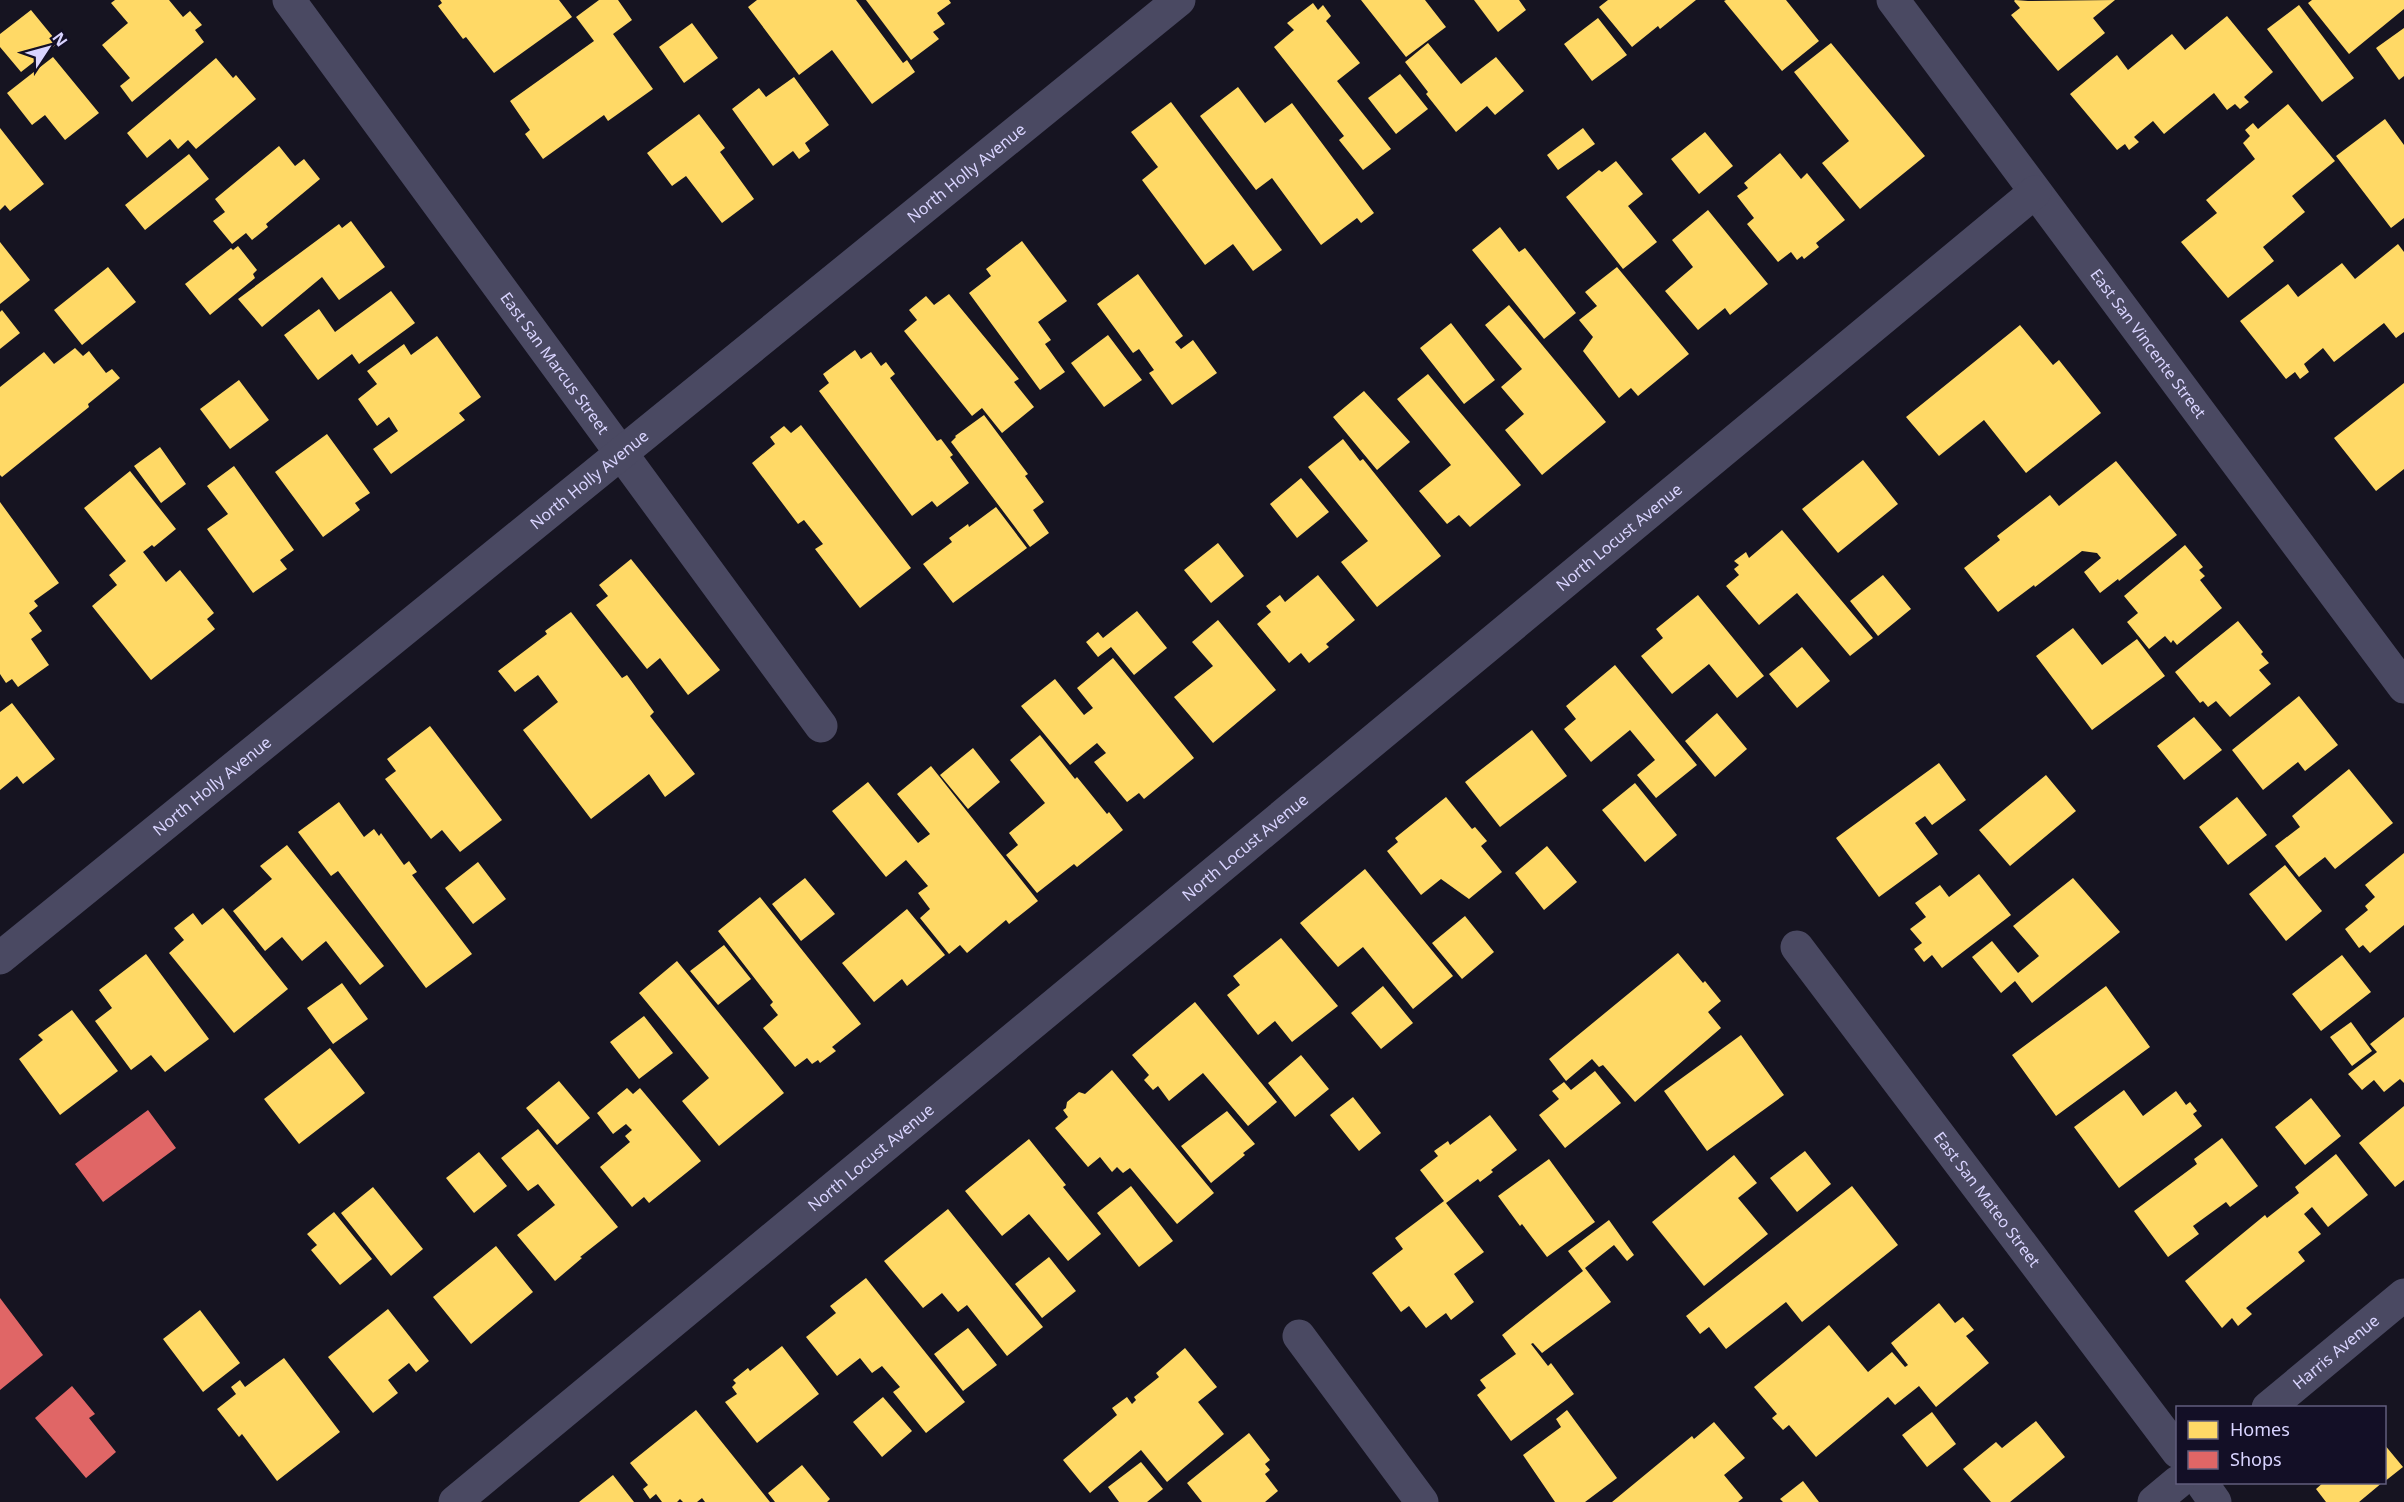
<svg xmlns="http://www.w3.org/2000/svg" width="2404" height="1502" font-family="'Noto Sans',sans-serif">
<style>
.homes{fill:#ffd966}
.shops{fill:#e06666}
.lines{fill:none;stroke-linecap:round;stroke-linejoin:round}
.minor{stroke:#4a4962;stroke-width:33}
.labels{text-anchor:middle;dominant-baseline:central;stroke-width:6;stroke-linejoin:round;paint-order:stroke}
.street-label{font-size:16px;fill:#d9d4ff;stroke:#130f26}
</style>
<rect width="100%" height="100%" fill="#161421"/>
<path class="homes" d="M115 0H169L183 17 190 11 202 25 195 30 204 42 132 102 120 86 130 78 102 45 128 23 111 3Z
M440 0H559L572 17 494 73 466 37 463 39 438 6 442 3Z
M599 0H618L632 20 613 34 653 89 608 121 604 115 543 159 525 134 530 130 510 101 594 41 576 17Z
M757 0H856L903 63 907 60 915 72 872 104 832 50 799 75 748 7Z
M866 0H949L951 3 937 13 945 24 933 32 939 39 911 60Z
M1361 0H1425L1446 27 1406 57Z
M1474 0H1519L1526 10 1498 32Z
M1608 0H1696L1660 29 1658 26 1632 47 1599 7Z
M1726 0H1786L1819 41 1782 71 1724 1Z
M2015 0 2028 1 2115 0 2093 18 2105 33 2058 71 2011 15 2020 8 2014 1Z
M2312 0H2404V9L2349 54 2308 3Z
M1313 3 1318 10 1323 5 1331 16 1326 21 1360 63 1337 81 1391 149 1363 170 1339 140 1344 136 1274 47 1294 30 1287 23Z
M2299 5 2354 78 2322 102 2267 29Z
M31 10 58 43 21 72 0 47V34Z
M2227 16 2273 72 2244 97 2249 102 2240 109 2235 104 2227 110 2214 93 2164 134 2153 121 2134 137 2139 142 2129 150 2125 144 2117 150 2070 94 2117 55 2128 70 2172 34 2185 50Z
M1598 18 1627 55 1592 81 1564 44Z
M692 23 718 58 684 83 659 47Z
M2404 28V76L2399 80 2376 48Z
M1428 43 1461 84 1496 57 1524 91 1495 115 1487 106 1456 132 1426 94 1428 92 1405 62Z
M1831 43 1925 156 1860 209 1822 163 1849 141 1794 72Z
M53 57 99 113 65 140 45 115 32 125 7 93Z
M216 58 233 78 236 75 256 99 196 149 188 140 178 149 170 139 147 158 127 133Z
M1400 74 1428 109 1396 134 1368 98Z
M794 77 829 125 805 143 810 151 799 159 793 151 773 166 732 109 759 88 766 97Z
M1238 87 1265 123 1292 103 1374 213 1361 223 1357 218 1321 245 1272 178 1256 190 1200 116Z
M1171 102 1282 250 1253 271 1233 244 1205 265 1142 180 1158 167 1131 132Z
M2288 104 2335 161 2292 196 2305 212 2263 247 2274 261 2228 298 2181 242 2217 213 2206 200 2255 159 2243 143 2250 136 2245 130 2253 123 2258 129Z
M699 114 725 148 720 152 754 199 722 223 686 176 672 186 647 153Z
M2385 119 2404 145V218L2391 228 2336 156Z
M0 128 44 184 10 211 5 205 0 210Z
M1583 128 1595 144 1558 170 1547 155Z
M1705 132 1733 166 1699 194 1671 159Z
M279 146 295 166 304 159 320 179 266 224 268 227 252 240 246 233 232 244 213 221 225 212 215 199Z
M1780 153 1801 179 1807 173 1845 220 1816 243 1819 247 1804 259 1802 256 1797 260 1791 252 1778 262 1747 224 1754 218 1737 196 1748 188 1744 183Z
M189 154 209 179 145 230 125 205Z
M1616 161 1643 194 1628 206 1657 242 1623 269 1566 197 1599 170 1602 172Z
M1708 210 1768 284 1730 315 1725 308 1698 330 1665 291 1693 267 1672 240Z
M351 221 385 267 339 300 322 277 262 327 238 299 339 224 342 228Z
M1500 227 1519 252 1525 248 1576 313 1544 339 1472 250Z
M1022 241 1067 301 1038 322 1051 340 1045 344 1065 372 1040 390 969 293 991 276 986 269Z
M0 242 30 280 0 304Z
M2398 244 2404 252V332L2396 338 2384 323 2334 362 2323 348 2304 364 2309 372 2300 379 2295 372 2286 379 2240 321 2288 284 2298 297 2342 263 2355 279Z
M238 246 257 270 253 274 255 278 210 315 185 284 231 248 233 250Z
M108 267 136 302 82 345 54 310Z
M1617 267 1689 354 1638 396 1631 388 1619 398 1583 351 1593 337 1579 320 1597 306 1585 292Z
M1138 274 1183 336 1175 342 1181 349 1193 340 1217 373 1172 405 1149 373 1154 370 1139 349 1133 353 1097 304Z
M391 291 415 323 359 364 352 354 318 380 284 335 319 309 335 332Z
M949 294 1019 379 1014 382 1034 407 1002 433 982 408 972 416 904 331 917 320 909 310 926 296 934 305Z
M1509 305 1606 422 1542 475 1505 430 1524 414 1501 387 1522 369 1485 325Z
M2 310 20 333 0 349V312Z
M1451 323 1495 380 1464 404 1420 348Z
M2020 325 2053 365 2059 360 2101 413 2026 473 1984 420 1939 456 1906 417Z
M1108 335 1142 380 1104 407 1071 363Z
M437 336 481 397 459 413 465 420 391 474 373 449 398 431 389 417 377 426 358 399 377 384 367 371 404 344 411 355Z
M75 348 83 356 89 351 106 373 112 369 120 378 88 404 89 407 2 477 0 475V387L44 352 54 364Z
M855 350 861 359 871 352 881 366 886 362 895 374 890 378 937 441 941 439 953 455 950 457 969 483 937 507 932 501 912 516 819 391 829 383 823 374Z
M1428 374 1521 485 1470 527 1459 515 1447 524 1419 491 1451 465 1397 399Z
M239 380 269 420 230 449 200 409Z
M2404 383V469L2376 491 2334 438Z
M1364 391 1410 442 1377 470 1333 417Z
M984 415 1028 474 1025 476 1044 502 1033 510 1049 533 1030 547 951 442 956 437 955 436Z
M801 425 911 568 860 608 815 549 823 544 804 520 798 524 752 463 775 444 770 437 784 426 791 433Z
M327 434 370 493 355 503 360 510 323 537 275 472Z
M1343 439 1360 461 1363 459 1441 556 1377 607 1341 562 1368 541 1308 467Z
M160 447 186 484 161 503 134 466Z
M1863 460 1898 504 1838 553 1802 509Z
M2116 461 2177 535 2119 581 2118 579 2100 593 2084 572 2101 558 2097 553 2082 551 2035 587 2034 585 1998 612 1964 568 2000 540 1997 536 2050 495 2059 506Z
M234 466 294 550 280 560 287 569 253 593 207 529 228 514 207 486Z
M130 471 176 529 154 547 152 545 143 552 166 582 180 570 214 613 207 619 215 629 151 680 92 606 117 585 109 575 126 561 84 508Z
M1301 478 1329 512 1297 538 1270 504Z
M0 502 59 583 34 601 38 606 29 613 42 631 31 639 49 665 18 687 12 679 6 683 0 674Z
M996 507 1027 548 953 603 923 564 952 542 949 538 968 524 969 527Z
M1782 530 1873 638 1850 656 1797 593 1759 625 1726 586 1739 575 1734 569 1739 565 1734 561 1746 552 1749 558Z
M1218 543 1244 576 1211 603 1184 570Z
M2185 545 2203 567 2199 570 2205 576 2200 580 2222 608 2177 645 2173 640 2171 643 2165 636 2149 649 2127 622 2138 613 2124 596Z
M631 559 720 670 688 695 660 658 647 669 596 605 608 596 599 585Z
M1318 575 1355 620 1326 644 1329 647 1309 663 1301 653 1289 663 1257 624 1271 612 1266 606 1280 595 1285 602Z
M1883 575 1911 609 1878 636 1850 601Z
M1698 595 1764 676 1737 698 1709 664 1672 694 1641 656 1663 638 1656 629Z
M1137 611 1167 648 1134 675 1111 647 1098 657 1086 642 1098 632 1103 638Z
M571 612 622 678 627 675 654 712 650 716 695 774 665 797 649 774 591 819 523 730 558 702 538 675 515 692 498 671 547 634 545 631Z
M1218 620 1276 690 1213 743 1174 697 1213 666 1192 642Z
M2238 621 2263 652 2261 654 2269 663 2259 670 2271 684 2230 717 2216 701 2208 707 2203 701 2200 703 2175 672Z
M2073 628 2102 665 2137 639 2165 676 2092 730 2036 656Z
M1802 647 1830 681 1797 708 1769 674Z
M1113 658 1194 758 1144 799 1139 793 1127 802 1094 762 1106 753 1097 743 1070 765 1021 706 1055 679 1084 715 1093 708 1077 688Z
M1615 665 1697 765 1656 798 1637 775 1655 760 1630 730 1591 762 1564 729 1576 719 1566 706Z
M2299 696 2338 745 2305 771 2298 762 2263 790 2232 750Z
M12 703 55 759 23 784 17 776 0 790V712Z
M1717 713 1747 749 1715 777 1685 741Z
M2194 717 2222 750 2184 780 2157 746Z
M430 726 502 820 460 852 442 830 431 839 385 779 396 771 387 759Z
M1532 730 1567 776 1500 827 1465 782Z
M1040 735 1075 779 1077 777 1107 814 1109 812 1123 830 1077 867 1074 864 1037 893 1006 855 1018 845 1009 833 1045 803 1010 760Z
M973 748 1000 782 968 809 940 775Z
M1939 763 1966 800 1932 825 1925 816 1915 823 1938 854 1879 897 1836 838Z
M931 766 1038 901 1009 924 1006 920 967 953 960 945 949 954 920 918 930 909 918 893 928 886 906 860 886 877 832 811 868 782 918 843 930 834 897 794Z
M2349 769 2393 823 2335 869 2325 857 2299 877 2275 846 2300 827 2292 816Z
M2046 775 2076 811 2010 866 1979 830Z
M1635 783 1677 835 1645 862 1602 810Z
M1446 797 1472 829 1475 827 1487 841 1481 846 1502 872 1469 899 1441 879 1421 895 1387 851 1398 842 1395 838Z
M2237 797 2267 835 2228 865 2199 827Z
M339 802 364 837 374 829 379 836 381 833 404 865 409 861 417 872 412 875 472 954 426 988 338 871 331 876 298 832Z
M287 845 384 966 360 985 326 941 302 961 282 937 265 951 233 911 272 879 260 866Z
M1547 846 1577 882 1544 910 1515 873Z
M2404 853V925L2370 953 2363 945 2359 948 2345 929 2368 910 2365 906 2375 897 2365 885Z
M478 862 506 899 473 924 445 888Z
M2285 865 2322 911 2286 941 2249 894Z
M1365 869 1453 976 1413 1009 1363 947 1338 967 1300 923Z
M1979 874 2011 915 1942 968 1932 955 1924 962 1914 949 1922 943 1910 929 1926 917 1915 903 1940 885 1949 897Z
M805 878 835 914 801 941 772 904Z
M2073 878 2120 932 2032 1003 2015 981 2001 993 1972 957 1992 941 2018 973 2039 956 2013 926Z
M760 897 861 1024 832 1047 836 1051 820 1063 818 1060 812 1064 807 1058 795 1067 763 1028 778 1015 770 1005 773 1002 718 931Z
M223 908 288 989 234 1033 169 953 184 940 174 928 193 913 202 925Z
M907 909 945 955 907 986 902 979 874 1002 842 963Z
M1465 916 1494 952 1462 979 1432 943Z
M1281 938 1338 1006 1292 1042 1275 1021 1258 1035 1227 995 1240 985 1233 976Z
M724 945 751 979 718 1005 690 971Z
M1678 953 1703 983 1705 981 1721 1001 1708 1012 1721 1028 1635 1102 1603 1065 1599 1067 1592 1059 1566 1081 1549 1059Z
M146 954 209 1039 165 1072 151 1055 131 1070 95 1021 112 1008 99 990Z
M2342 955 2371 992 2321 1031 2292 994Z
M677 961 784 1093 719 1146 682 1101 709 1078 639 993Z
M342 983 368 1019 333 1044 307 1008Z
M1383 986 1413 1023 1381 1049 1351 1013Z
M2106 986 2150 1047 2056 1116 2012 1055Z
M1195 1002 1277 1102 1248 1126 1203 1073 1169 1101 1158 1086 1153 1090 1144 1080 1149 1075 1132 1055Z
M72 1010 118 1071 60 1115 19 1059 43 1040 38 1035Z
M644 1016 673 1053 639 1079 610 1042Z
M2404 1017V1083L2400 1079 2384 1092 2374 1080 2362 1090 2348 1074 2377 1052 2370 1044Z
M2351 1022 2372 1051 2352 1066 2330 1037Z
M1741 1035 1784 1095 1707 1151 1664 1091Z
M330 1048 365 1093 299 1144 264 1099Z
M1301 1055 1329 1089 1295 1117 1268 1083Z
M1112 1070 1214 1193 1177 1224 1130 1168 1123 1173 1117 1167 1112 1172 1100 1157 1088 1167 1055 1128 1068 1117 1063 1110 1066 1108 1067 1102 1079 1092 1085 1094Z
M1595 1071 1621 1103 1565 1148 1539 1115 1559 1099 1552 1091 1564 1082 1571 1090Z
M559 1081 590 1118 557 1145 526 1108Z
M627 1088 633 1094 640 1088 701 1161 649 1203 644 1197 632 1207 600 1167 630 1142 625 1136 632 1130 626 1124 613 1134 597 1113Z
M2124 1090 2143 1116 2176 1091 2186 1105 2190 1102 2197 1111 2193 1114 2202 1126 2119 1188 2074 1127Z
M1353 1097 1381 1133 1359 1151 1330 1115Z
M2311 1098 2341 1136 2305 1165 2275 1127Z
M2404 1106V1180L2395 1187 2359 1143Z
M1227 1111 1255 1144 1243 1153 1245 1155 1211 1183 1181 1146Z
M1490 1115 1517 1150 1491 1170 1493 1172 1480 1182 1478 1179 1446 1203 1484 1252 1454 1274 1474 1302 1451 1320 1446 1313 1426 1328 1409 1306 1401 1312 1372 1273 1403 1249 1395 1238 1444 1201 1420 1170 1438 1156 1434 1151 1448 1141 1450 1145Z
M538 1129 618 1227 580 1257 582 1258 555 1281 517 1235 555 1205 538 1184 528 1191 501 1158Z
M2222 1138 2258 1186 2230 1207 2226 1202 2193 1226 2199 1234 2168 1257 2134 1211 2197 1164 2194 1159Z
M1029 1139 1066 1185 1063 1187 1101 1234 1068 1261 1029 1214 1002 1236 965 1191Z
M1805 1151 1831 1184 1797 1212 1770 1178Z
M479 1152 507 1186 474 1213 446 1178Z
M2336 1154 2368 1195 2328 1227 2312 1207 2304 1214 2321 1234 2298 1252 2305 1261 2246 1308 2252 1314 2238 1326 2232 1318 2222 1328 2185 1281 2265 1215 2267 1218 2299 1193 2295 1187Z
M1734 1155 1757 1183 1738 1198 1768 1234 1704 1286 1652 1222Z
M1549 1159 1595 1222 1547 1257 1522 1224 1520 1226 1498 1196Z
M1131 1186 1173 1241 1139 1267 1097 1213Z
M1852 1186 1898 1245 1802 1322 1786 1302 1726 1349 1709 1327 1700 1334 1686 1316Z
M373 1187 423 1249 391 1276 341 1213Z
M948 1209 1043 1327 1007 1356 967 1305 958 1312 942 1293 923 1308 884 1261Z
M334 1212 372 1259 340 1285 311 1250 317 1245 307 1234Z
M1609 1220 1634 1255 1627 1261 1614 1245 1585 1268 1611 1302 1542 1353 1533 1343 1531 1344 1548 1366 1551 1363 1574 1394 1511 1441 1477 1395 1486 1388 1480 1380 1516 1354 1502 1335 1583 1271 1568 1251Z
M496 1246 533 1292 471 1344 433 1297Z
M1049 1257 1076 1291 1042 1318 1015 1284Z
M866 1278 965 1402 926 1433 893 1392 900 1387 882 1366 872 1373 860 1358 837 1376 806 1337 836 1313 830 1306Z
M1939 1303 1955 1323 1963 1317 1974 1330 1966 1336 1989 1363 1936 1407 1919 1386 1895 1405 1888 1397 1816 1457 1789 1425 1783 1430 1772 1418 1777 1414 1754 1387 1829 1325 1868 1372 1892 1352 1905 1367 1908 1365 1891 1343Z
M388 1309 429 1361 416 1372 409 1363 388 1380 398 1393 373 1413 328 1357Z
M200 1310 240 1363 203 1392 163 1339Z
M968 1328 997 1365 963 1391 934 1354Z
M782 1346 819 1394 757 1443 725 1402 737 1394 732 1387 736 1383 733 1380 748 1368 750 1371Z
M1185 1348 1217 1387 1198 1402 1224 1434 1167 1482 1141 1450 1090 1493 1063 1460 1117 1415 1112 1408 1127 1397 1132 1404 1136 1400 1134 1397 1159 1377 1156 1373Z
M284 1358 340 1432 277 1481 242 1434 239 1437 217 1409 236 1394 231 1387 240 1380 245 1387Z
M883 1397 912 1431 882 1457 853 1422Z
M696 1410 770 1502H705L702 1498 697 1502H683L680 1499 677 1502H662L656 1494 650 1499 643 1489 648 1485 630 1463Z
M1567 1410 1617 1478 1585 1502H1555L1523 1455 1561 1427 1556 1419Z
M1932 1412 1956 1444 1927 1467 1902 1435Z
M2036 1421 2065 1457 2010 1502H1991L1963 1469 1996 1442 2002 1448Z
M1714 1422 1745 1458 1724 1475 1743 1498 1738 1502H1612L1692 1436 1694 1439Z
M1249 1433 1270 1460 1265 1464 1270 1470 1265 1474 1278 1491 1265 1502H1202L1187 1483Z
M2384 1444 2403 1467 2384 1482Z
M1141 1462 1163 1489 1147 1502H1119L1108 1487Z
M802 1465 830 1499 827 1502H775L768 1493Z
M613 1475 634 1502H579Z
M1803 1481 1819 1502H1783L1780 1499Z
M2324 1482H2383L2359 1502H2326L2316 1489Z"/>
<path class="shops" d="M148 1110 176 1148 103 1202 75 1164Z
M0 1298 43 1355 0 1390Z
M72 1386 95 1414 89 1418 116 1452 86 1478 35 1418Z"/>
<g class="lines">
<g class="minor">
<path id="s1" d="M289 0 821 726"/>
<path id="s2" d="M1893 0 2404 687"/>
<path id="s3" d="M1797 947 2178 1452"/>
<path id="s4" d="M0 958 1179 0"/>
<path d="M1299 1336 1422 1502"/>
<path id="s5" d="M2268 1408 2404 1295"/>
<path d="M2201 1482 2215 1502"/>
<path id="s6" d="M455 1502 2035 192"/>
<path d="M2154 1502 2178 1482"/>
</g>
</g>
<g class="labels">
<g class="street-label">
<text stroke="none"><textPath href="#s4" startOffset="1245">North Holly Avenue</textPath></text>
<text stroke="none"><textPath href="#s2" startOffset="428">East San Vincente Street</textPath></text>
<text stroke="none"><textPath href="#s1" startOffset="450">East San Marcus Street</textPath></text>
<text stroke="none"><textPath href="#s4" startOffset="759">North Holly Avenue</textPath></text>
<text stroke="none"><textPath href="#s6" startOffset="1512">North Locust Avenue</textPath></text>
<text stroke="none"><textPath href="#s4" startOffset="273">North Holly Avenue</textPath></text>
<text stroke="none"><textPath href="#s6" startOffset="1026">North Locust Avenue</textPath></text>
<text stroke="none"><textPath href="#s6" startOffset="540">North Locust Avenue</textPath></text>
<text stroke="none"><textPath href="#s3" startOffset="316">East San Mateo Street</textPath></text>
<text stroke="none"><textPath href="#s5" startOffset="88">Harris Avenue</textPath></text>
</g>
</g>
<rect x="2176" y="1406" width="210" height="78" fill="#130f26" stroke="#625e7d" stroke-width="1.5"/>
<rect x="2188" y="1421" width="30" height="18" fill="#ffd966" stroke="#625e7d" stroke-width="1.5"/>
<text x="2230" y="1436" font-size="18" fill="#d9d4ff">Homes</text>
<rect x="2188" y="1451" width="30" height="18" fill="#e06666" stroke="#625e7d" stroke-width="1.5"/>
<text x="2230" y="1466" font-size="18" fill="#d9d4ff">Shops</text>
<g transform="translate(48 48) rotate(54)" stroke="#130f26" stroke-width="4.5" paint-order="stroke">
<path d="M0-4.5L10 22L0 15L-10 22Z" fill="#d9d4ff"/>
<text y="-9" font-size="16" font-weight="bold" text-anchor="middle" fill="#d9d4ff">N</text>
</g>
</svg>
